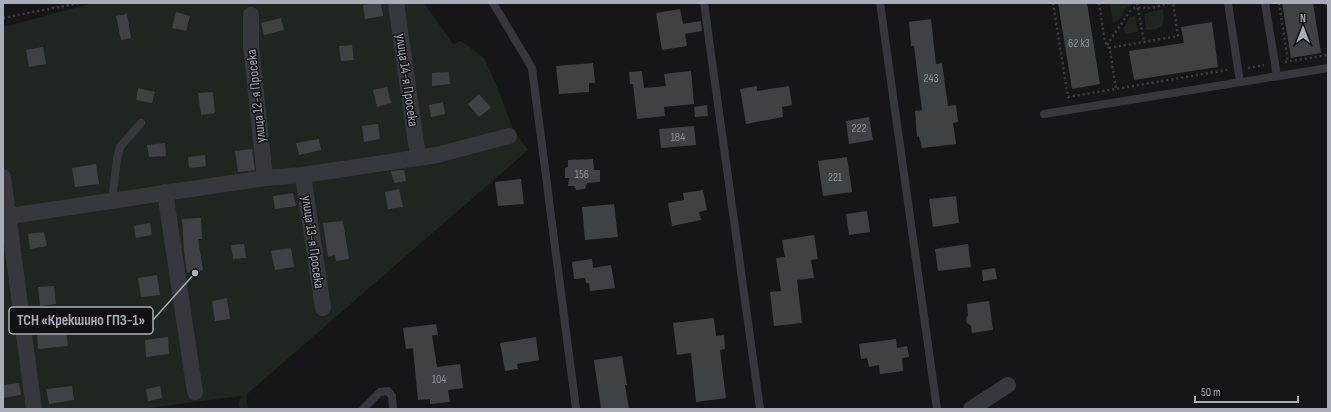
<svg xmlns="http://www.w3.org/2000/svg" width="1331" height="412" font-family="'Sofia Sans Condensed',sans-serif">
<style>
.green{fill:#1e261f}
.building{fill:#404145}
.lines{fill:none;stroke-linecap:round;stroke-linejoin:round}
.path{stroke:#3d3f44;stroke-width:2.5;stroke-dasharray:2 3;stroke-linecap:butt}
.service{stroke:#37383d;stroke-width:8}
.minor{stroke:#37383d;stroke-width:16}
.labels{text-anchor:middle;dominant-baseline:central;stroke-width:3;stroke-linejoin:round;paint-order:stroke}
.number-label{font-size:12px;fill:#8e929b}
.street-label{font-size:14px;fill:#a8adb8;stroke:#111113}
.leader{fill:none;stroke:#a8adb8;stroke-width:1.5}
.callout-dot{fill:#a8adb8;stroke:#111113;stroke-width:1.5}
.callout{fill:#111113;stroke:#a8adb8;stroke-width:1.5}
.callout-label{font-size:15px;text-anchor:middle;font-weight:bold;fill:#a8adb8}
</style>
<rect width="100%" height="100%" fill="#161618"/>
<path class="green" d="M94 3H424L453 44 461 41 484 58 496 84 513 129 528 150 246 395 248 409H240L239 402 242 396 139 409H3V27Z
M1110 3H1133V4L1126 8 1118 21 1113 22Z
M1163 9 1164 19 1162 26 1157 29 1146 30 1144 14Z
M1135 16 1138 32 1125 34 1124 28 1130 17Z"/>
<path class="building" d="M374 3H381L383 16 365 19 363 5Z
M1058 3H1087L1100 84 1072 89Z
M1282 3H1313L1321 53 1291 58Z
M680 9 683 24 701 21 702 31 685 34 687 46 662 50 656 13Z
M176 12 190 16 186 31 172 28Z
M127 14 131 38 121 40 116 16Z
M281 18 284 30 264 35 261 23Z
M931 19 936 64 942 63 948 106 956 105 958 122 953 123 956 144 922 148 919 136 917 137 915 111 922 110 914 46H911L909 22Z
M1212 22 1218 67 1134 80 1129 51 1184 43 1181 27Z
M352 45 354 60 341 61 339 46Z
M43 47 46 64 29 67 26 50Z
M593 63 595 83H589V92L559 94 556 66Z
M642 71 644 88 666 86 664 74 691 71 694 104 664 107 665 116 637 119 633 84H630L629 72Z
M449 72 450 84 432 86V73Z
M757 86V91L789 86 792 105 782 107 783 117 746 124 740 89Z
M387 87 391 103 377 107 373 90Z
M138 88 155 92 152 103 136 100Z
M213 92 215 113 201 115 198 93Z
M479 94 491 108 479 117 468 104Z
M443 102 445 114 431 117 429 105Z
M707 105 708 116 695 117 694 107Z
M869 117 873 140 849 144 846 121Z
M378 124 380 139 364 142 362 126Z
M694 126 696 145 661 148 659 129Z
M319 139 321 150 299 155 296 143Z
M165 143 166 156 149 157 147 145Z
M252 149 255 170 238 172 235 151Z
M205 155 206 166 189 168 188 157Z
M847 157 852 192 823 196 818 161Z
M593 159 594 170H600V182L587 183 585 189 576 190 574 186H568L569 178H565V168L568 167V160Z
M96 164 99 184 75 187 72 168Z
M404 170 406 181 394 183 391 171Z
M521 179 524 204 498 206 495 182Z
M399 189 403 207 388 209 385 192Z
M703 190 707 210 699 212 701 220 672 226 668 203 684 200 683 193Z
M293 193 296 206 275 209 273 196Z
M956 196 959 223 933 227 929 199Z
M614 204 618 237 585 240 582 207Z
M867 211 870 232 849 235 846 214Z
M201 218 202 239H198L203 270 187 273 184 251 182 219Z
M343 221 349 259 336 261 335 255 328 257 323 223Z
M150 223 152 235 136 238 134 226Z
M44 232 47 246 30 249 28 234Z
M814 235 818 259 811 260 814 278 797 280 802 323 774 326 770 292 781 291 776 258 785 257 782 240Z
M244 244 246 258 233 259 231 245Z
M968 244 971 267 938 271 935 249Z
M291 248 294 267 275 270 271 251Z
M592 259 593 268 611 265 615 288 590 291 589 283H586L585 278 574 279 572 262Z
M995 268 997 279 983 281 982 270Z
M157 275 160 295 141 297 138 278Z
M54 286 56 304 40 306 38 287Z
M227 298 230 319 215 321 212 301Z
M989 301 993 330 972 333 971 326 967 323 966 319 968 315 967 304Z
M714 318 716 336 724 335 725 349 720 350 726 398 696 402 691 353 677 355 673 323Z
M436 324 438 335H432L437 367 460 364 463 388 448 390 450 402 430 404V399L418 400 413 348 406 349 403 328Z
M66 331 68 346 38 349 37 334Z
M168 337 169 354 146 357 145 340Z
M536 337 539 360 517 364 518 369 505 371 500 343Z
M896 339 897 348 907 346 909 357 902 358 903 371 880 374 879 365 869 367 867 358 861 359 859 344Z
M622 356 627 385H625L629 409H601L594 360Z
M19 383 21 395 3 398V385Z
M72 386 74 400 49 404 46 389Z
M160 386 162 398 148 401 146 389Z"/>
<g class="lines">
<path class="path" d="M1023 3V4
M1053 3 1068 97 1227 70
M1099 3 1105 42 1110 50 1116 89
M1137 3 1144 42
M1279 3 1288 61
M1325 3 1328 7
M3 18 79 3
M1107 45 1130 11 1135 8H1151L1170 3
M1109 48 1178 36 1173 3
M1285 62 1328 55
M1248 68 1264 65"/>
<path class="service" d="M493 3 532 68 576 409
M704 3 760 409
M880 3 937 409
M1228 3 1240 82
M1265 3 1277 76
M1044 114 1328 68
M112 200 117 159 120 147 141 123
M363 409 380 392 388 391 392 396 393 409"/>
<path class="minor" d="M396 3 418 157
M251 15V45L265 178
M303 175 323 308
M3 177 34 409
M165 192 195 392
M3 217 265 178 303 175 437 155 509 136
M971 409 1008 385"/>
</g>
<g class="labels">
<g class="number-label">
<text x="1079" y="43">62 к3</text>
<text x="931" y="78">243</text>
<text x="859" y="128">222</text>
<text x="678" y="137">184</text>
<text x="582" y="174">156</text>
<text x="835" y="177">221</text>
<text x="439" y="379">104</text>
</g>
<g class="street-label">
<text transform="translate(407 80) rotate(82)">улица 14-я Просека</text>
<text transform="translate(256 96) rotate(-96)">улица 12-я Просека</text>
<text transform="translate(313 242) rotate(82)">улица 13-я Просека</text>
</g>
</g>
<path class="leader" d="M195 273L153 320"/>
<circle class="callout-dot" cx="195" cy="273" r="4"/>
<rect class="callout" x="9" y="307" width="144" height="27" rx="4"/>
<g class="callout-label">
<text x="81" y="325">ТСН «Крекшино ГПЗ-1»</text>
</g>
<rect width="1331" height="412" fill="none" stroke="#a8adb8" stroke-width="8"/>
<g transform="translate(1303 28)" stroke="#111113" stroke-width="3" paint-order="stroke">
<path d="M0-3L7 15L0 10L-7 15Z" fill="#a8adb8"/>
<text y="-6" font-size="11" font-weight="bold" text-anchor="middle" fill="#a8adb8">N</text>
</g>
<path d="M1195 396v6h103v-6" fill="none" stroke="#a8adb8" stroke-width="2"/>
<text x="1201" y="396" font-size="12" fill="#a8adb8" stroke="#111113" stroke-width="3" paint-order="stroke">50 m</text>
</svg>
